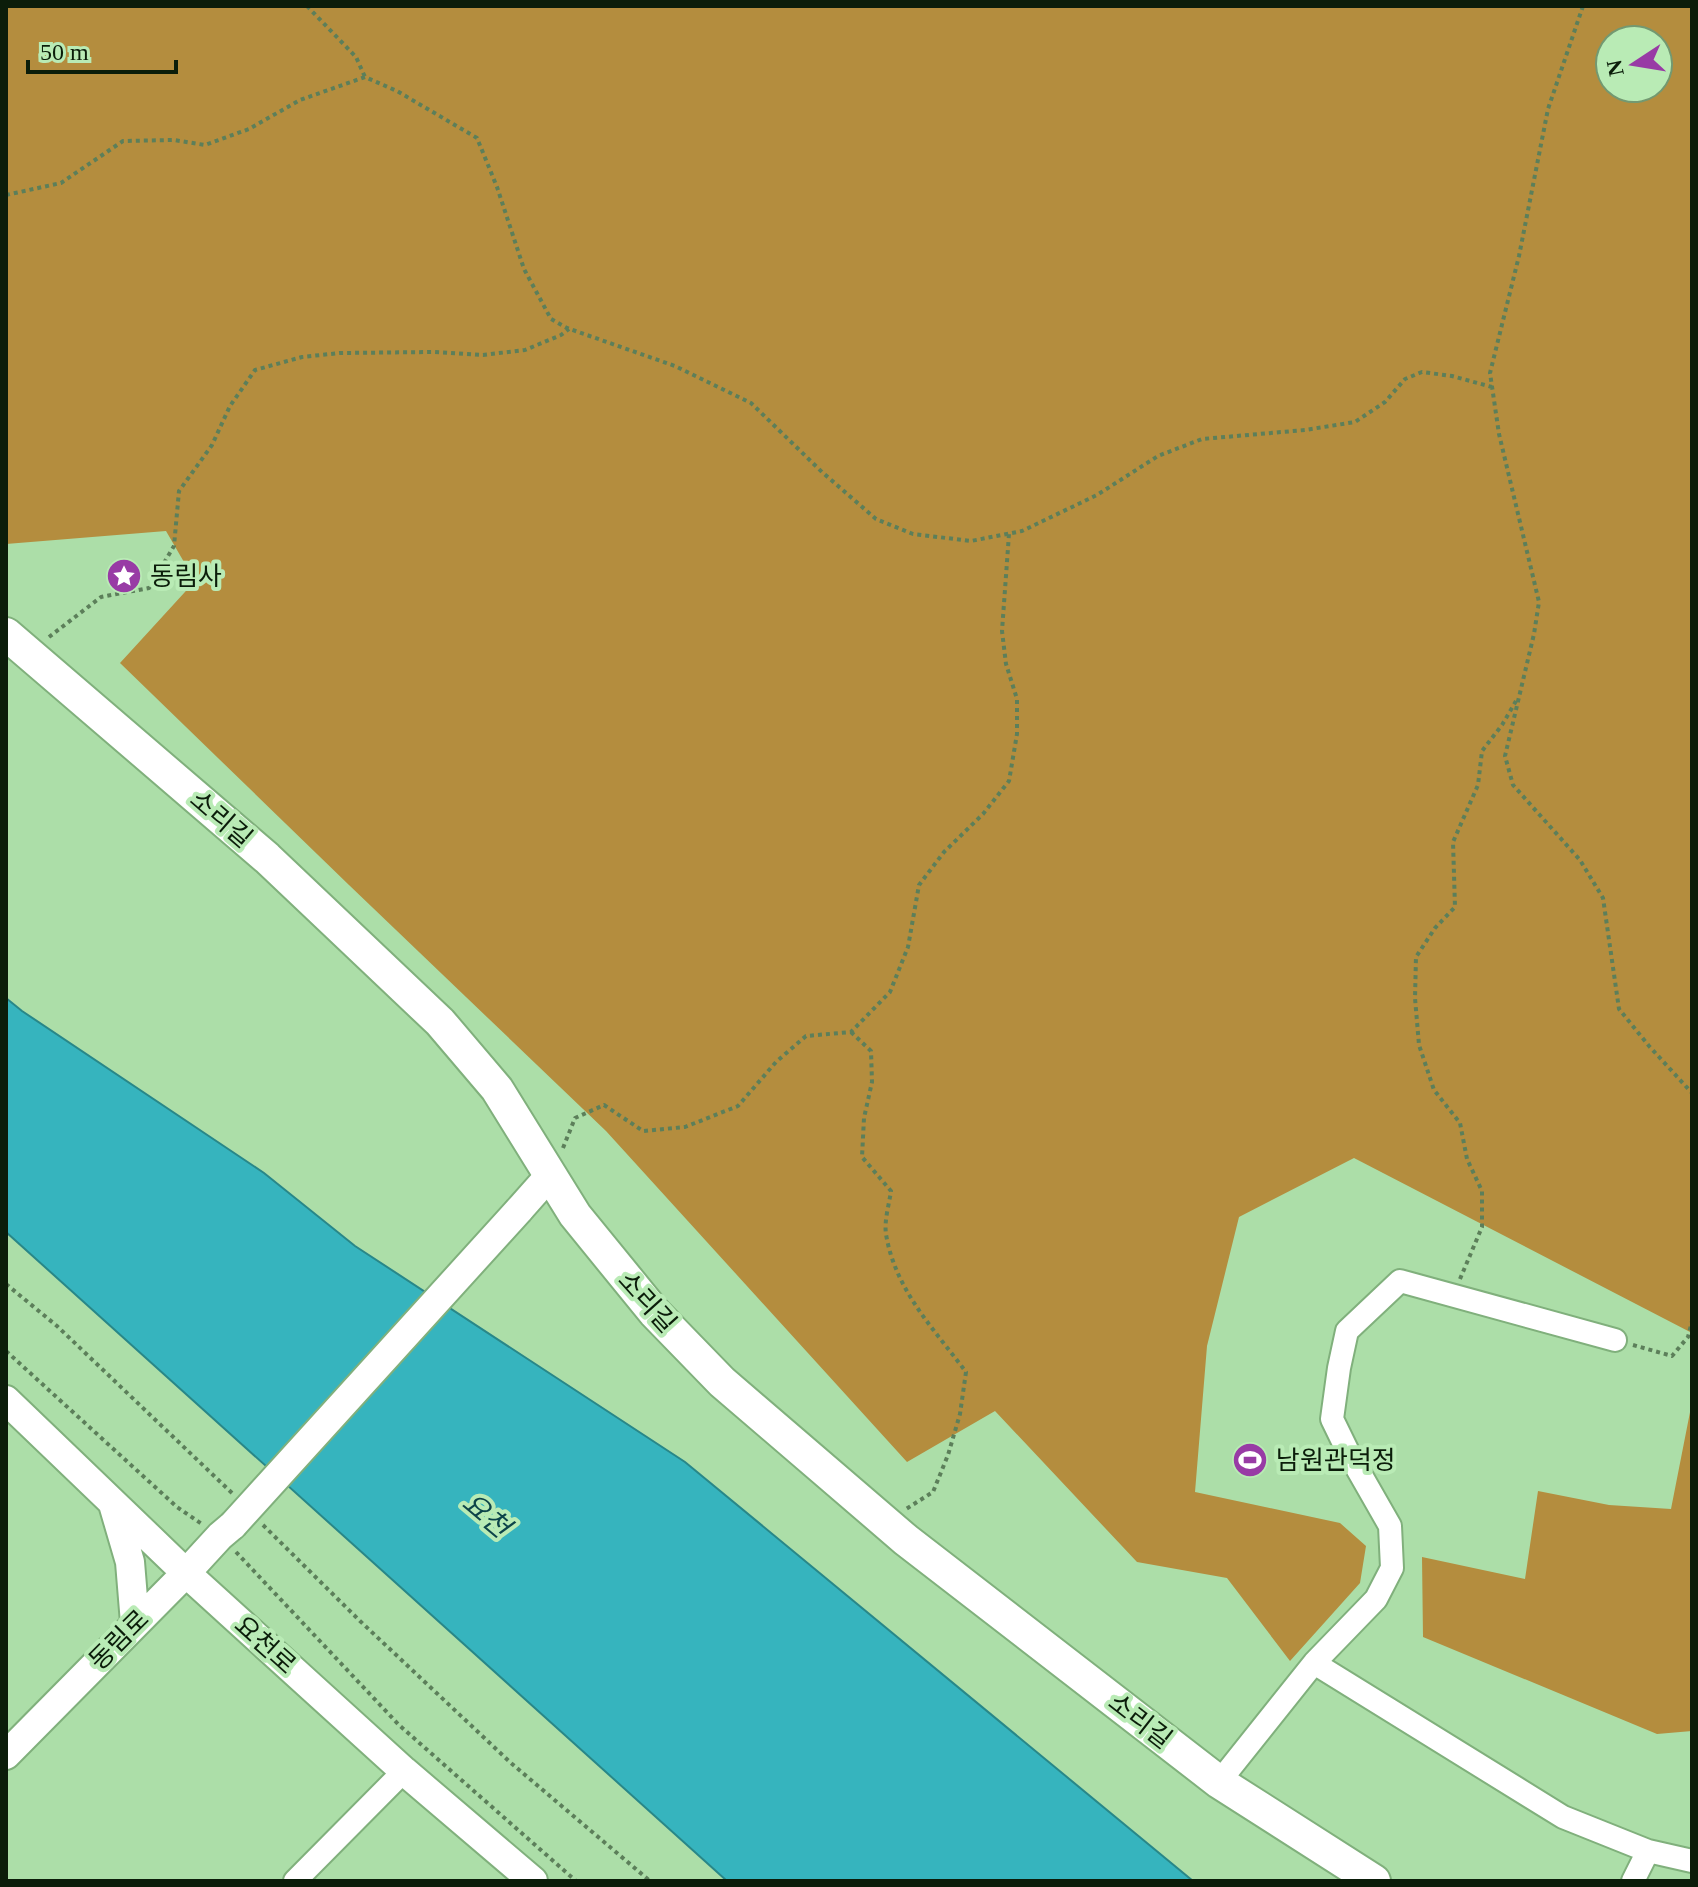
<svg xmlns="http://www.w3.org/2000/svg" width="1698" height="1887" font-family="'Times New Roman','Noto Sans KR',serif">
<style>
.forest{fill:#b48d3e;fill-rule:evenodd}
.water{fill:#36b4be;stroke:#298788;stroke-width:2}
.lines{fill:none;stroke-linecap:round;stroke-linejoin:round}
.minor-casing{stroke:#80b07c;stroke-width:26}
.tertiary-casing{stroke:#80b07c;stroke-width:32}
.secondary-casing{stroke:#80b07c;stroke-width:36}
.path{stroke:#5c7f5a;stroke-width:4;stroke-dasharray:4 4;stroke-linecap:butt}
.minor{stroke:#fff;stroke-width:22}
.tertiary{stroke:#fff;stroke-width:28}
.secondary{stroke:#fff;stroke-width:32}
.tertiary-bridge-casing{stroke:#80b07c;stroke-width:32;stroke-linecap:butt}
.tertiary-bridge{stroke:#fff;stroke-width:28}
.labels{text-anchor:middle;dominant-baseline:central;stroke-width:8;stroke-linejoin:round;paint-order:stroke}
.poi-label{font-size:26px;fill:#0b1d0a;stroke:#b9ebb5;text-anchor:start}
.street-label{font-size:26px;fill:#0b1d0a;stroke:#b9ebb5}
.water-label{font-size:28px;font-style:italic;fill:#0d4449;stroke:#b9ebb5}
</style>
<rect width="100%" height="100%" fill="#acdea8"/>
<path class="forest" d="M6 6H1692V1333L1354 1158 1239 1217 1207 1346 1195 1492 1340 1523 1366 1546 1360 1583 1290 1661 1227 1578 1137 1562 995 1411 907 1462 606 1131 349 885 120 663 195 581 166 531 6 544ZM1610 40H1658V88H1610Z
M1692 1402V1731L1657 1734 1423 1637 1422 1557 1525 1579 1538 1491 1609 1505 1671 1509Z"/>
<path class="water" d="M6 998 22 1011 264 1173 355 1246 685 1462 1193 1881H727L6 1232Z"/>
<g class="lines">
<g class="minor-casing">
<path id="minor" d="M1314 1663 1376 1599 1392 1568 1390 1526 1350 1456 1332 1419 1339 1368 1347 1331 1400 1281 1615 1340
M1219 1782 1314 1663 1563 1817 1648 1851 1692 1861
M295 1881 404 1771
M1633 1881 1648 1851"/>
</g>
<g class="tertiary-casing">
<path id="tertiary" d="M519 1210 550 1175
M6 1400 186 1573 404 1771 533 1881
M113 1504 130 1562 135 1623
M6 1755 186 1573 220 1536 233 1525"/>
</g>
<g class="secondary-casing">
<path id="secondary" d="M6 634 267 858 440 1022 497 1089 575 1215 654 1312 722 1382 906 1540 1219 1782 1374 1881"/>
</g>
<path class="path" d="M307 6 356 57 365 77
M1583 6 1548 109 1519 256 1490 373 1499 434 1539 602 1534 634 1505 756 1513 785 1580 860 1603 898 1619 1009 1649 1046 1692 1093
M6 195 61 183 123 141 174 140 205 145 249 129 300 100 365 77 397 91 477 138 497 187 524 269 551 319 567 328 675 366 751 403 822 472 876 519 913 534 971 541 1022 531 1097 495 1158 456 1202 439 1305 430 1355 422 1385 402 1405 379 1422 372 1452 376 1492 387
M49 637 101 597 149 588 174 546 179 491 212 445 230 406 255 370 302 357 340 353 434 352 483 355 525 350 561 335 569 329
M851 1032 871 1051 872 1082 864 1118 862 1157 891 1191C889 1205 884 1221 886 1234 895 1290 934 1329 966 1372L960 1414 948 1455 933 1492 906 1509
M563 1148 575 1118 604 1105 643 1131 685 1127 738 1106 776 1062 806 1036 851 1032 890 992 908 947 919 885 944 852 983 814 1009 781 1017 734V699L1006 664 1002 631 1009 534
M1460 1279 1482 1227V1191L1467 1159 1460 1123 1434 1090 1419 1045 1415 998 1416 957 1435 928 1455 907 1453 842 1478 785 1482 751 1502 725 1516 701
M6 1284 57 1326 232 1493
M1633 1345 1672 1356 1688 1337 1692 1321
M6 1351 177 1507 202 1524
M263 1525 360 1621 511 1763 650 1881
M236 1552 399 1725 576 1881"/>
<use href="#minor" class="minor"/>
<use href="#tertiary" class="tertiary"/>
<use href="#secondary" class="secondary"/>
<g class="tertiary-bridge-casing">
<path id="tertiary-bridge" d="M233 1525 519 1210"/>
</g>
<use href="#tertiary-bridge" class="tertiary-bridge"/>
</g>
<defs>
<g id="sight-disc" transform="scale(1.8)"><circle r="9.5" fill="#983ba5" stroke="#b9ebb5"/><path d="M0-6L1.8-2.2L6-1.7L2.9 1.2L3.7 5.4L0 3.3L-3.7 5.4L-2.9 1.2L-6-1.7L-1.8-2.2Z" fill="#fff"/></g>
<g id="stadium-disc" transform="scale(1.8)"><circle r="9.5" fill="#983ba5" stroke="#b9ebb5"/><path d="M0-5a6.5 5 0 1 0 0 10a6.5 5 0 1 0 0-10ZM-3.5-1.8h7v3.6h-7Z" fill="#fff"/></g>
</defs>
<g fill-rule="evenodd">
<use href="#sight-disc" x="124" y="576"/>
<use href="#stadium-disc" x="1250" y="1460"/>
</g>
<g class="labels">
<g class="poi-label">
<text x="150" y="576">동림사</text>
<text x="1276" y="1460">남원관덕정</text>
</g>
<g class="street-label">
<text transform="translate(221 819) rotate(41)">소리길</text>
<text transform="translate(647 1302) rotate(48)">소리길</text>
<text transform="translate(119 1640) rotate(-45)">동림로</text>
<text transform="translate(265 1645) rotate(42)">요천로</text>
<text transform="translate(1140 1721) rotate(38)">소리길</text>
</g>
<g class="water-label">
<text transform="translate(486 1515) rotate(40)">요천</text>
</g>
</g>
<rect width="1698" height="1887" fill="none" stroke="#0b1d0a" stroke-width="16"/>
<g transform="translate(1634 64) rotate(258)"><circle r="38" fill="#b9ebb5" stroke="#739971" stroke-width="2"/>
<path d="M0-6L14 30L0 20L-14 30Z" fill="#983ba5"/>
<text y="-12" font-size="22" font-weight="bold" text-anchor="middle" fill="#0b1d0a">N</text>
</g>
<path d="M28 60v12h148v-12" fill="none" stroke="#0b1d0a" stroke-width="4"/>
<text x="40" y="60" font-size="24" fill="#0b1d0a" stroke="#b9ebb5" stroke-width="6" paint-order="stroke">50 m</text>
</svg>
